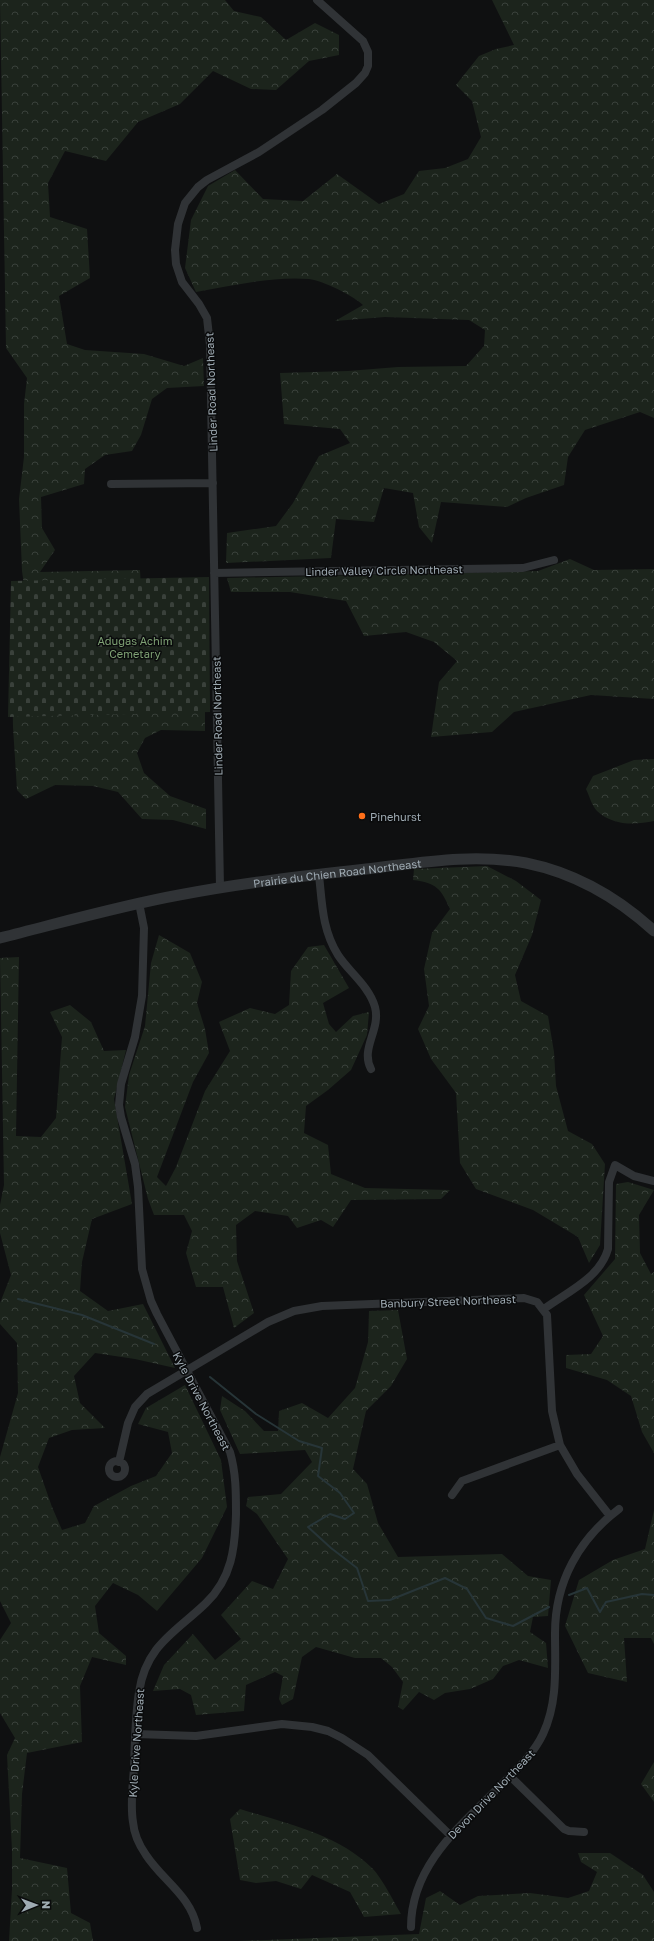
<svg xmlns="http://www.w3.org/2000/svg" width="654" height="1941" font-family="'Golos Text',sans-serif">
<style>
.forest{fill:url(#forest-crowns)}
.cemetery{fill:url(#cemetery-stones)}
.lines{fill:none;stroke-linecap:round;stroke-linejoin:round}
.stream{stroke:#273538;stroke-width:2}
.minor{stroke:#303336;stroke-width:8}
.tertiary{stroke:#303336;stroke-width:11}
.poi-dot{fill:#ff6f19;stroke:#0a0b0c;stroke-width:1.5}
.labels{text-anchor:middle;dominant-baseline:central;stroke-width:3;stroke-linejoin:round;paint-order:stroke}
.street-label{font-size:11px;fill:#9fabb3;stroke:#0a0b0c}
.park-label{font-size:11px;fill:#7ea074;stroke:#0a0b0c}
.poi-label{font-size:11px;fill:#9fabb3;stroke:#0a0b0c;text-anchor:start}
</style>
<defs>
<pattern id="forest-crowns" width="20" height="18" patternUnits="userSpaceOnUse"><rect width="20" height="18" fill="#1c241c"/><path d="M2 6a3 3 0 1 1 6 0M12 15a3 3 0 1 1 6 0" fill="none" stroke="#3a413b"/></pattern>
<pattern id="cemetery-stones" width="16" height="16" patternUnits="userSpaceOnUse"><rect width="16" height="16" fill="#1c241c"/><path d="M2 7V4a2 2 0 0 1 4 0v3zM10 15v-3a2 2 0 0 1 4 0v3z" fill="#3a413b"/></pattern>
</defs>
<rect width="100%" height="100%" fill="#0f1011"/>
<path class="forest" d="M0 0H225L234 11 261 17 286 40 315 23 339 35V55L309 61 276 90 251 89 213 71 180 104 138 122 106 161 65 151 48 183 50 217 87 229 90 278 59 296 67 344 85 350 144 354 184 366 203 358 204 386 167 388 152 399 141 435 132 451 105 455 85 469 84 484 41 497 42 528 55 550 40 572 140 570 142 608 205 706V731L161 730 145 738 137 753 144 773 170 796 206 809V829L173 820 142 819 118 792 93 786 55 785 26 799 17 790 13 727 12 669 29 620 22 571 19 499 24 457V404L27 378 6 348Z
M492 0H654V418L640 412 585 430 568 457 564 485 526 498 507 507 441 502 432 543 419 527 413 493 384 488 374 522 336 519 331 558 226 563 227 533 276 526 293 503 319 456 350 443 340 429 284 424 280 373 348 371 398 367 466 366 484 346 485 330 469 320 385 317 335 321 363 305C352 295 324 281 309 279 271 276 233 286 196 292L185 268 191 220 208 186 235 170 263 199 303 201 337 174 379 204 404 194 419 171 445 168 468 159 481 137 472 101 456 85 479 56 496 49 514 45Z
M570 559 594 570 654 569V699L591 695 514 712 492 732 431 737 439 682 457 661 434 642 406 632 364 636 346 601 290 592H231L227 578 538 571Z
M654 759V821C635 825 613 826 597 811 592 806 589 795 586 789L593 776 634 760Z
M487 866 516 881 541 900 532 935 515 975 521 1001 548 1016 554 1052 556 1086 568 1131 592 1144 605 1164 600 1245 589 1263 578 1237 533 1210 476 1189 460 1163 456 1093 431 1059 418 1029 429 1006 424 969 432 933 450 909C441 889 437 883 413 880L414 869Z
M159 935 190 953 202 982 197 1003 205 1029 209 1053 193 1082 157 1177 166 1186 176 1167 205 1091 230 1051 219 1022 250 1008 275 1014 289 1005 291 971 308 947 324 945 349 988 323 1003 329 1024 336 1032 353 1016 369 1012 367 1035 351 1070 328 1090 306 1106 304 1133 328 1145 331 1174 365 1188 450 1190 441 1199 351 1200 333 1227 321 1220 297 1228 288 1216 255 1211 236 1225 237 1261 254 1313 234 1328 223 1287H196L186 1253 192 1231 184 1215H154L148 1199 125 1107 129 1075 145 1026 151 963Z
M19 957 16 1136 41 1137 56 1118 62 1037 50 1012 70 1005 91 1022 104 1051 126 1050 114 1099 132 1204 92 1219 82 1262 80 1291 108 1311 143 1304 175 1368 135 1359 95 1353 74 1376 80 1403 105 1428 72 1430 49 1438 38 1467 52 1507 62 1530 85 1523 94 1506 131 1486 156 1476 172 1453 168 1432 138 1424 146 1408 185 1385 221 1460 227 1507 202 1558 157 1611 138 1595 113 1583 95 1606 99 1633 126 1656V1665L92 1657 80 1686 82 1742 27 1753 22 1794 20 1858 67 1868 71 1913 90 1923 93 1941H159H9L12 1889V1850L7 1755 15 1738 0 1713V1640L11 1623 0 1601V1457L18 1393 17 1343 0 1324V1303L11 1275 0 1233V1205L4 1185 0 958Z
M628 1182 654 1190 639 1215 640 1253 651 1274 654 1272V1453L642 1432 631 1396 607 1380 566 1368V1355L591 1354 603 1336 584 1295 615 1259 616 1184Z
M398 1310 407 1359 391 1386 366 1411 353 1469 367 1484 378 1523 398 1557 502 1554 528 1576 551 1580 548 1616 533 1617 530 1632 546 1643 548 1668 519 1660 503 1666 493 1679 470 1689 445 1693 434 1700 419 1692 403 1710 398 1707 403 1682 392 1667 381 1658H355L316 1647 302 1657 293 1699 282 1705 279 1699 283 1676 275 1672 246 1685 244 1711 196 1715 191 1695 180 1689 153 1691 164 1665 193 1634 215 1660 241 1639 221 1615 252 1581 273 1589 288 1559 257 1514 246 1506 248 1497 281 1494 312 1462 305 1450 240 1454 220 1410 222 1396 245 1411 264 1431H278L279 1411 302 1403 328 1418 355 1388 368 1342 369 1311Z
M654 1510V1644L651 1638H624L627 1682 588 1673 565 1626 579 1580 613 1560 645 1549Z
M654 1762V1802L641 1784Z
M240 1809C285 1823 338 1834 372 1868 382 1878 394 1902 401 1914L364 1917 350 1892 312 1875 301 1889 276 1881 256 1883 240 1880 230 1819Z
M578 1853H610L643 1875 654 1892V1941H238L419 1934 426 1898 440 1891 460 1905 478 1896 530 1893 568 1898 589 1891 597 1872 581 1862Z"/>
<path class="cemetery" d="M209 577 210 712 8 717 11 581Z"/>
<g class="lines">
<path class="stream" d="M18 1299 82 1315 154 1344
M210 1377 256 1414 299 1441 322 1448 318 1476 340 1493 354 1513 345 1519 330 1514 308 1527 331 1548 357 1568 368 1601 390 1600 445 1578 467 1589 486 1618 513 1626 549 1607
M569 1595 587 1588 600 1612 606 1602 642 1594 654 1595"/>
<path class="minor" d="M111 484 213 483
M214 573 523 568 554 560
M319 875C322 902 322 930 338 955 349 972 369 986 375 1007 381 1030 360 1048 371 1069
M220 887 210 345 207 318 199 304 182 282 176 264 175 250 178 224 185 203 198 187 207 180 259 152 322 110 356 83 365 73 368 66V52L363 41 317 0
M139 903 144 928 142 996 135 1037 121 1084 119 1105 121 1117 135 1164 138 1187 142 1269 151 1301 157 1314 230 1452C236 1473 236 1492 236 1514 235 1548 232 1578 206 1603 176 1632 146 1645 139 1692 135 1717 135 1743 134 1767 133 1785 130 1804 133 1822 134 1834 139 1845 146 1855 163 1881 191 1896 197 1928
M544 1309C567 1292 600 1278 608 1249L609 1182 615 1165 634 1176 654 1181
M109 1469a8 8 0 1 1 16 0a8 8 0 1 1-16 0Z
M119 1462 128 1423 135 1407 147 1394 268 1322 294 1311 322 1306 524 1298 537 1302 547 1315 552 1411 560 1445 577 1474 610 1516
M452 1495 462 1481 560 1445
M136 1734 196 1736 282 1724 312 1727 328 1731 342 1738 368 1755 451 1836
M510 1776 564 1829 569 1831 584 1832
M411 1927C411 1863 464 1823 505 1781 519 1767 534 1753 543 1734 558 1702 555 1668 555 1633 555 1582 579 1539 619 1509"/>
<path class="tertiary" id="s1" d="M0 938C60 923 119 906 179 895 241 883 303 876 366 869 419 863 472 853 526 863 575 873 617 897 654 931"/>
</g>
<circle class="poi-dot" cx="362" cy="816" r="4"/>
<g class="labels">
<g class="street-label">
<text transform="translate(211 392) rotate(-92)">Linder Road Northeast</text>
<text transform="translate(384 570) rotate(-1)">Linder Valley Circle Northeast</text>
<text transform="translate(217 716) rotate(-91)">Linder Road Northeast</text>
<text stroke="none"><textPath href="#s1" startOffset="344">Prairie du Chien Road Northeast</textPath></text>
<text transform="translate(448 1301) rotate(-2)">Banbury Street Northeast</text>
<text transform="translate(202 1401) rotate(62)">Kyle Drive Northeast</text>
<text transform="translate(136 1743) rotate(-86)">Kyle Drive Northeast</text>
<text transform="translate(491 1794) rotate(-46)">Devon Drive Northeast</text>
</g>
<g class="park-label">
<text x="135" y="640">Adugas Achim<tspan x="135" dy="13">Cemetary</tspan></text>
</g>
<g class="poi-label">
<text x="370" y="816">Pinehurst</text>
</g>
</g>
<g transform="translate(36 1905) rotate(89)" stroke="#0a0b0c" stroke-width="3" paint-order="stroke">
<path d="M0-3L7 15L0 10L-7 15Z" fill="#9fabb3"/>
<text y="-6" font-size="11" font-weight="bold" text-anchor="middle" fill="#9fabb3">N</text>
</g>
</svg>
